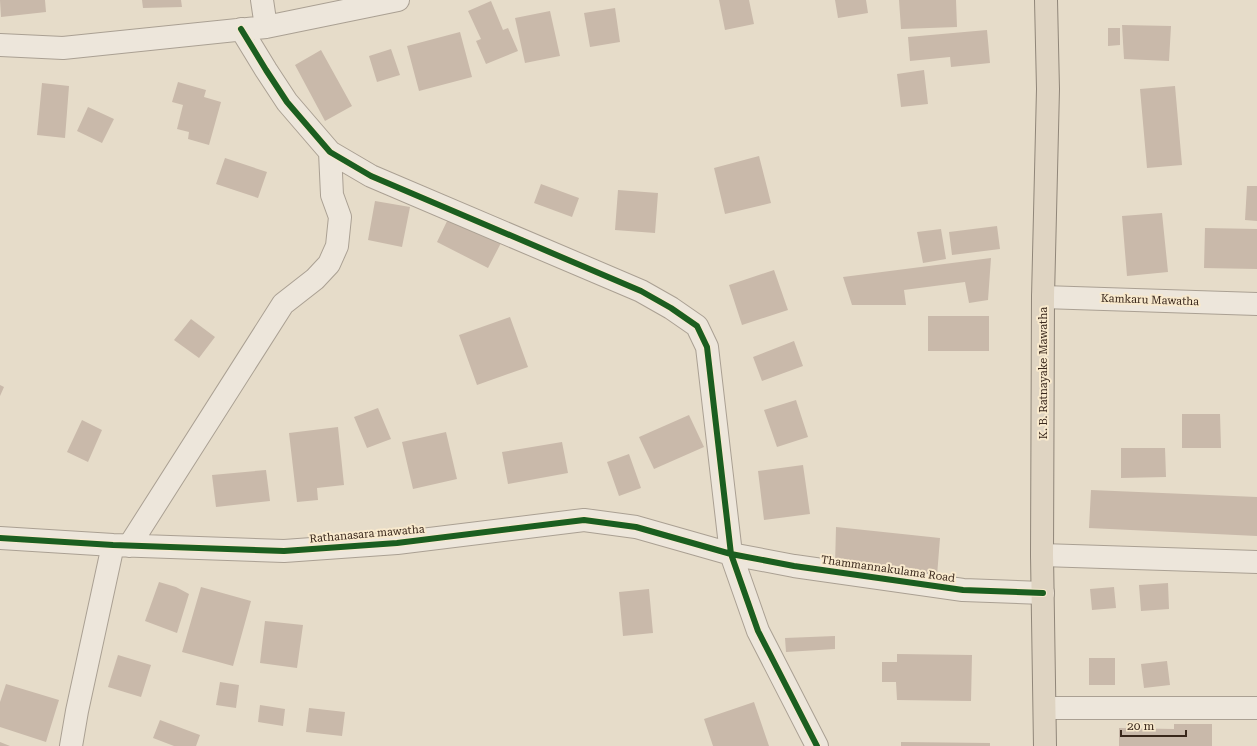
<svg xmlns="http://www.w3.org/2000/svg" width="1257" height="746" font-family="'Roboto Serif',serif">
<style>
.building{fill:#c9b9aa}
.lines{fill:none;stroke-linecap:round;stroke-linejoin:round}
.minor-casing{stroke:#aaa093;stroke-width:24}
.trunk-casing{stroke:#908679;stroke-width:24}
.minor{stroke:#ede6db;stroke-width:22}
.trunk{stroke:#dfd4c2;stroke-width:22}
.cycleway-casing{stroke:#f8e9cd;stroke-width:8}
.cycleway{stroke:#1b5e20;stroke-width:6}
.labels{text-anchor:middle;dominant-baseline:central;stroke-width:4;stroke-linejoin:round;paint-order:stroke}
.street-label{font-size:11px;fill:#39271b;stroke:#f8e9cd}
</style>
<rect width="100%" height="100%" fill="#e6dcc9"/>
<path class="building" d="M0 0H45L46 12 1 17Z
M142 0H181L182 7 143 8Z
M719 0H749L754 24 725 30Z
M835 0H866L868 13 838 18Z
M899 0H956L957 27 901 29Z
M491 1 503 30 508 28 518 51 486 64 476 41 481 39 468 11Z
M615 8 620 42 590 47 584 13Z
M550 11 560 56 525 63 515 18Z
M1122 25 1171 26 1169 61 1124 59Z
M1108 28H1120V45L1108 46Z
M987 30 990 63 951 67 950 57 910 61 908 37Z
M460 32 472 77 419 91 407 46Z
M391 49 400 75 377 82 369 56Z
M321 50 352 106 325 121 295 65Z
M924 70 928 104 901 107 897 74Z
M178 82 206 90 204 97 221 102 209 145 188 139 189 132 177 129 183 105 172 102Z
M42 83 69 86 65 138 37 135Z
M1175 86 1182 165 1147 168 1140 89Z
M88 107 114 119 102 143 77 131Z
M759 156 771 203 725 214 714 168Z
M225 158 267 172 258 198 216 184Z
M541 184 579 198 572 217 534 203Z
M1247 186H1257V221L1245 220Z
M618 190 658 193 655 233 615 230Z
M375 201 410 207 402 247 368 240Z
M1162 213 1168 272 1127 276 1122 216Z
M449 217 501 243 488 268 437 242Z
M997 226 1000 249 952 255 949 232Z
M1205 228 1257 229V269L1204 268Z
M941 229 946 259 923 263 917 232Z
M991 258 988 300 969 303 965 282 904 290 906 305H852L843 277Z
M774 270 788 310 742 325 729 285Z
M928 316H989V351H928Z
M510 317 528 367 477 385 459 335Z
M191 319 215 337 199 358 174 340Z
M794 341 803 366 762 381 753 357Z
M0 385 4 387 0 396Z
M796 400 808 437 777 447 764 410Z
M378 408 391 439 367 448 354 417Z
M1182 414H1220L1221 448H1182Z
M689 415 704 447 654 469 639 437Z
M82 420 102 430 88 462 67 452Z
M338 427 344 485 317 488 318 500 297 502 289 433Z
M446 432 457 479 413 489 402 442Z
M562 442 568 473 508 484 502 452Z
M1121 448H1165L1166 477 1121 478Z
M629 454 641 488 619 496 607 462Z
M803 465 810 514 764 520 758 471Z
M266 470 270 501 216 507 212 475Z
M1091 490 1257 497V536L1089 528Z
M836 527 940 538 937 576 835 566Z
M159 582 176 587 189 594 177 633 145 621Z
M1168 583 1169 609 1141 611 1139 585Z
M201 587 251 601 233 666 182 652Z
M1114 587 1116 608 1092 610 1090 589Z
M649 589 653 633 623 636 619 592Z
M265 621 303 625 297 668 260 663Z
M835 636V649L786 652 785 638Z
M897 654 972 655 971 701 897 700 896 682H882V662H897Z
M118 655 151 665 141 697 108 687Z
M1089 658H1115V685H1089Z
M1167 661 1170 685 1144 688 1141 664Z
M220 682 239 685 236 708 216 705Z
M6 684 59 700 46 742 0 727V702Z
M754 702 769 746H713L704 719Z
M260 705 285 709 283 726 258 722Z
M309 708 345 712 342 736 306 732Z
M160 720 200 735 196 746H174L153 738Z
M1174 724H1212V746H1119V728L1174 729Z
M0 742 10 746H0Z
M901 742 990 743V746H901Z"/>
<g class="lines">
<g class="minor-casing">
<path id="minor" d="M262 0 266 27
M241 29 266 70 287 102 330 152 371 176 641 291 671 308 697 326 707 347 731 554 758 631 817 746
M0 45 63 48 266 27 398 0
M1043 297 1257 304
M0 538 113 545 284 551 397 543 584 520 636 527 731 554 794 566 963 590 1043 593
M129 546 283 304 315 279 329 264 337 246 340 217 332 195 330 152
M1042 555 1257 562
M1045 708H1257
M71 746 77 711 113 545"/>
</g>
<g class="trunk-casing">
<path id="trunk" d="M1045 746 1042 555 1043 297 1048 89 1046 0"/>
</g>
<use href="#minor" class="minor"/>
<use href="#trunk" class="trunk"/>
<g class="cycleway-casing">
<path id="cycleway" d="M241 29 266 70 287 102 330 152 371 176 641 291 671 308 697 326 707 347 731 554 758 631 817 746
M0 538 113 545 284 551 397 543 584 520 636 527 731 554 794 566 963 590 1043 593"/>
</g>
<use href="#cycleway" class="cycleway"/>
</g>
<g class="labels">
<g class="street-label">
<text transform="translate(1150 300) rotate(2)">Kamkaru Mawatha</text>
<text transform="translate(1043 373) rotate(-90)">K. B. Ratnayake Mawatha</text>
<text transform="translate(367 534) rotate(-5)">Rathanasara mawatha</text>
<text transform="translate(888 569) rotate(8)">Thammannakulama Road</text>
</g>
</g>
<path d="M1121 730v6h65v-6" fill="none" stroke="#39271b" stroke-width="2"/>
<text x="1127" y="730" font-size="12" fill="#39271b" stroke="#f8e9cd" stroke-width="3" paint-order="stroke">20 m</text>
</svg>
